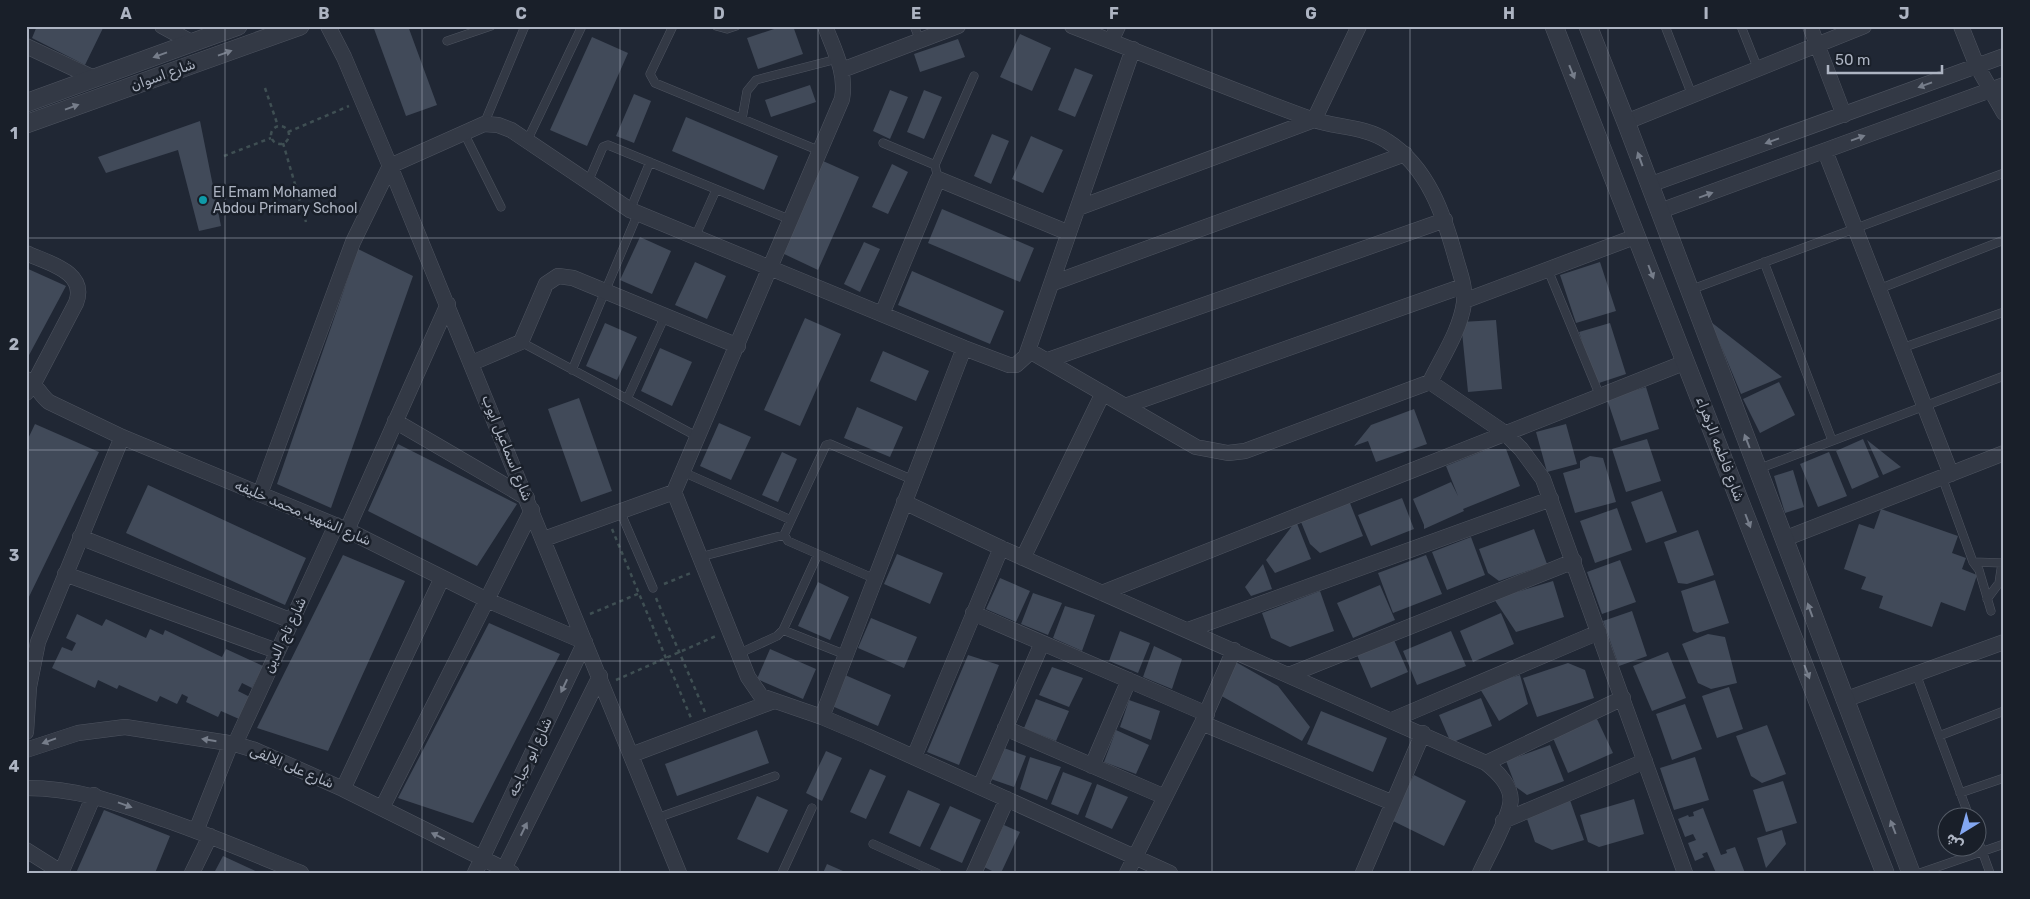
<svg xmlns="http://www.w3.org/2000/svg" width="2030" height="899" font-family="Rubik,'Noto Naskh Arabic',sans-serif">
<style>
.building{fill:#414a59}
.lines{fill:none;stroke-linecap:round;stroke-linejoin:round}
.service-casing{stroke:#4e5460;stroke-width:9}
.minor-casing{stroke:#4e5460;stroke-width:16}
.tertiary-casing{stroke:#4e5460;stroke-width:19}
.path{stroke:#3f4f53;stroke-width:2.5;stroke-dasharray:4 4;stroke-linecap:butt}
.service{stroke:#333945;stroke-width:8}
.minor{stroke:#333945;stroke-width:15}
.tertiary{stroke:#333945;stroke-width:18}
.oneway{fill:#767d8a}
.grid{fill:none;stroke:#adb4c2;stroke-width:1;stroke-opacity:0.55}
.culture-dot{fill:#0f9aa8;stroke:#191f29;stroke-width:2}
.labels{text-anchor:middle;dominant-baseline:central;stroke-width:5;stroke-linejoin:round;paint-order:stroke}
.street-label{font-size:14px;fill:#adb4c2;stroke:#191f29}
.poi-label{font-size:14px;fill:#adb4c2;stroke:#191f29;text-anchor:start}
.neatline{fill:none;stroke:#adb4c2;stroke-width:2}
.grid-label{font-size:16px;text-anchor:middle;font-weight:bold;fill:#adb4c2}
</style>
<rect width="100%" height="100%" fill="#202734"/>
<path class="building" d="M37 26H104L85 65 32 38Z
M373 26H408L437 105 406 116Z
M783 26H793L803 54 758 69 747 38Z
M1020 34 1051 48 1032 91 1000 77Z
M592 37 628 53 587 146 550 130Z
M958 39 965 57 920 72 914 54Z
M1075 68 1093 75 1075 117 1058 110Z
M810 85 816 102 771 117 765 100Z
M890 90 908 97 890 139 873 131Z
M924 90 942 97 924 139 907 132Z
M634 94 651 101 634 143 616 136Z
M686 117 778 156 764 190 672 151Z
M200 121 221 226 199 231 178 150 106 173 98 157Z
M992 134 1009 141 991 184 974 176Z
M1031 136 1063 150 1043 193 1012 179Z
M823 161 859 177 818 270 782 253Z
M892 164 908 172 888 214 872 207Z
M942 209 1034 248 1020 282 928 243Z
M640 237 671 251 652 294 620 280Z
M864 242 880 249 860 292 844 284Z
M358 249 413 276 331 508 277 484Z
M695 262 726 276 707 319 675 305Z
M1600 262 1616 311 1576 323 1560 275Z
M26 268 66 286 28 357 26 356Z
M912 271 1004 311 990 344 898 305Z
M805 318 841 334 800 426 764 410Z
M1496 320 1502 389 1468 392 1461 322Z
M1711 322 1782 377 1741 394Z
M605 323 637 337 617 380 586 366Z
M1610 323 1626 374 1596 384 1579 332Z
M660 348 692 362 672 406 641 391Z
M883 351 929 371 916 401 870 381Z
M1779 382 1795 415 1760 433 1743 399Z
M1646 387 1659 429 1621 441 1607 399Z
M579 398 612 491 581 502 548 409Z
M857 407 903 427 890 457 844 438Z
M1414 409 1427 444 1376 462 1368 441 1354 446 1371 425Z
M719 423 751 437 731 480 700 466Z
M35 424 99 452 26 603V443Z
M1566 424 1577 464 1547 472 1536 432Z
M1647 439 1661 481 1626 492 1612 449Z
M1863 439 1879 477 1852 489 1836 451Z
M1867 440 1901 467 1883 475Z
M398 444 517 504 477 566 368 511Z
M1488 449H1506L1520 486 1463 509 1464 511 1424 529V525L1413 499 1451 482 1458 496 1446 466Z
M782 452 797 459 778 502 762 495Z
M1829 452 1847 496 1818 507 1800 464Z
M1590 456 1603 458 1616 502 1575 513 1563 473 1580 468V461Z
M1793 470 1804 507 1785 513 1774 476Z
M148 485 306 558 285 605 126 533Z
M1662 491 1677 532 1646 543 1631 502Z
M1348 498 1363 536 1320 553 1310 544 1299 517Z
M1402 498 1414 529 1371 546 1358 515Z
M1617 508 1632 550 1595 563 1580 521Z
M1881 509 1958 536 1952 553 1966 558 1962 569 1977 575 1965 611 1941 602 1932 627 1879 608 1883 596 1861 589 1866 577 1844 569 1859 524 1874 529Z
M1296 521 1311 559 1275 573 1266 560Z
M1534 529 1547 564 1499 581 1488 573 1479 549Z
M1698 530 1714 575 1687 584 1678 583 1664 542Z
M1471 537 1485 575 1447 590 1432 552Z
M897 554 943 573 930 604 884 584Z
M343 555 405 581 328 751 257 728Z
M1426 555 1442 594 1393 613 1378 573Z
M1620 560 1636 602 1602 614 1587 572Z
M1263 564 1272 589 1251 596 1245 587Z
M1000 578 1030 591 1016 622 986 609Z
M1715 580 1729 623 1697 633 1693 631 1681 591Z
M1553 581 1564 617 1516 632 1494 599Z
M818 582 849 597 830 640 798 626Z
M1380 585 1395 620 1353 638 1337 603Z
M1320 591 1334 631 1290 647 1271 638 1262 613Z
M1033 593 1062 603 1048 635 1021 624Z
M1065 606 1095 615 1082 651 1053 638Z
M1632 611 1647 656 1619 666 1603 621Z
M1501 613 1514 644 1473 662 1460 631Z
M77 614 102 626 106 619 146 638 150 629 163 635 165 630 222 657 226 649 263 666 252 688 242 683 238 691 250 697 239 719 221 711 218 717 186 702 188 697 182 694 177 704 160 696 157 702 119 685 117 689 98 680 95 688 52 668 62 647 72 651 76 643 66 638Z
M871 618 917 637 904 668 858 648Z
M489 623 560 654 473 823 398 798Z
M1120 631 1150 643 1138 673 1109 661Z
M1451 631 1466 666 1417 685 1403 651Z
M1708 634 1725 637 1737 683 1711 689 1698 683 1682 644Z
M1394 640 1408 672 1371 688 1357 655Z
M1154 646 1182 659 1172 689 1143 677Z
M770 649 816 669 803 699 757 679Z
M1668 652 1686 698 1652 711 1633 666Z
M968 655 999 665 959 765 927 752Z
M1227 657 1278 686 1310 727 1302 741 1209 689Z
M1568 663 1585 670 1594 698 1537 717 1523 678Z
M1052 667 1083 678 1069 707 1039 695Z
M845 675 891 695 878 726 832 706Z
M1520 675 1528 704 1499 721 1479 687Z
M1729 687 1743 729 1717 738 1702 696Z
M1481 698 1492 726 1451 743 1439 715Z
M1036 699 1069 711 1056 741 1024 728Z
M1129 700 1160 711 1151 740 1120 727Z
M1685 704 1702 749 1672 760 1656 714Z
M1321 711 1387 738 1373 772 1307 744Z
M1597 719 1613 753 1568 773 1553 738Z
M1767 725 1786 774 1762 783 1751 776 1736 736Z
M757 730 769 763 677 796 665 764Z
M1116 730 1149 745 1136 774 1104 762Z
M1550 745 1564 781 1527 795 1516 787 1506 761Z
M1001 747 1026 756 1014 787 988 778Z
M826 751 842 758 822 801 806 793Z
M1030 757 1061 767 1047 800 1020 789Z
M1695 757 1709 800 1674 810 1660 768Z
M870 769 886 776 866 819 850 812Z
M1063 772 1092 783 1078 815 1051 804Z
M1414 775 1466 801 1444 846 1391 820Z
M1783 781 1797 823 1766 832 1753 790Z
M1097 784 1128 797 1112 829 1085 817Z
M908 790 940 804 920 847 889 833Z
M757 796 788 810 768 853 737 839Z
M1634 799 1644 834 1599 847 1588 842 1580 815Z
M1570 800 1584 840 1552 850 1535 842 1526 816Z
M950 806 981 820 962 863 930 849Z
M1703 808 1721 855 1727 853 1726 850 1735 847 1745 873H1716L1707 852 1702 854 1704 857 1695 861 1688 843 1696 840 1693 834 1685 837 1678 819 1688 815 1689 817 1694 816 1693 812Z
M104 810 170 836 155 873H76Z
M1004 825 1020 832 1001 873H996L984 867Z
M1782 830 1786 844 1766 868 1757 838Z
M223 856 260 873H214Z
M827 864 843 871 842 873H823Z"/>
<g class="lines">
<g class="service-casing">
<path id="service" d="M673 26 650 74 655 83 820 151
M716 26 727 29 736 26
M914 26 920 40
M1665 26 1692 95
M1741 26 1758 69
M447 41 491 26
M742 119 747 91 756 80 837 59
M484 124 525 26
M464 133 501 207
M527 141 582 26
M883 143 935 165 938 179
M935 165 974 76
M588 182 603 147 608 145 791 220
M630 210 650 162
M695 237 716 190
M1764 262 1832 440
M1548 270 1600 396
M1879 289 2004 240
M1690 290 2004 173
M521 342 698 437
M1902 348 2004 312
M572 370 638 213
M627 399 665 316
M1758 469 2004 376
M683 472 791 520
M1942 477 1973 562 1979 570 1991 611
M620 511 653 588
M700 557 784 535
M1973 562 2004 563
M875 579 788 541 784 535 826 445 830 444 913 480
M1987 599 1999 583 2002 563
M783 630 846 655
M738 654 777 636 783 630 818 554
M1916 674 1969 816
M1939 736 2004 711
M1960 793 2004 778
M657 818 775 776
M1978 840 1990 873
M873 844 937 873
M782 873 812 808
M1920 873 2004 844"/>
</g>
<g class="minor-casing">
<path id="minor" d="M162 26 193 43
M328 26 344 57 390 166 679 873
M825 26C834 50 847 73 842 99L674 492 748 677 761 696 822 717 867 736 1170 873
M1810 26 1844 115
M1961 26 1977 66 2004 113
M1111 41 1118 26
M26 46 94 78
M842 70 958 26
M1626 122 1864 26
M1825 151 1951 474
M1649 185 2004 56
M1078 208 1314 120 1359 26
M1660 211 2004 85
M26 253C48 263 88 272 76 303L34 383 26 393
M1053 283 1405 154
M1464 301 1637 236
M882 314 938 179 1069 233
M1028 350 1196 447 1228 453 1245 451 1430 382C1442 357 1460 331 1464 303 1466 288 1460 273 1456 259 1444 215 1428 167 1387 141 1365 126 1336 128 1311 119 1231 90 1152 57 1072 26
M1048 360 1445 220
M472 363 521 342 546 284 558 276 573 278 738 346
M26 379C37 384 39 394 49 402L122 437 347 530 487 600 585 642 475 873
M1430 382 1505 433 1521 449 1543 479 1685 873
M1125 406 1463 286
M395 421 527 498
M260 494 353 242 390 166 484 124 498 125 511 130 630 210 964 348 1009 365H1016L1026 356 1133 49
M904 502 1001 548 1486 763C1498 772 1514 788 1510 805 1507 822 1488 855 1480 873
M347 530 448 304
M80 537 292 621
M544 539 674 492
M1784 539 2004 453
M1023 558 1103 393
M65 574 277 651
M1102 593 1686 362
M973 613 1207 714
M1188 630 1551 499
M1289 675 1574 561
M1844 700 2004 642
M822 717 964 348
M1392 720 1599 632
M1202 723 1393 803
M1005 728 1165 797
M26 732 29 687 38 642 122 437
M235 744 336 525
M26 750 78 733 125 727 235 744 255 750 343 789 512 873
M631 755 774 701
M914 757 1001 548
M1486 763 1623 698
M1092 766 1129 680
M980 787 1042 643
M26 788C78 788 118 803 166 820 212 836 256 855 301 873
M343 789 442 578
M382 808 532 510
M1503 821 1645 761
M196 831 231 743
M26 850 61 872
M61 873 94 795
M192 873 210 836
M502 873 600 676
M974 873 1007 799
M1127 873 1202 723 1234 650
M1363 873 1423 733"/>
</g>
<g class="tertiary-casing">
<path id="tertiary" d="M1554 26 1885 873
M1588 26 1626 122 1911 873
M26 103 238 26
M26 124 300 26"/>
</g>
<path class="path" d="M265 88 278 126
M271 135a9 9 0 1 1 18 0a9 9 0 1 1-18 0Z
M288 132 349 106
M283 143 306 222
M224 156 271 138
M612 529 691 718
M664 584 691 573
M656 598 705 712
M590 614 640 593
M616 680 716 636"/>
<use href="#service" class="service"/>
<use href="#minor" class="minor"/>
<use href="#tertiary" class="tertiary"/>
</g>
<defs><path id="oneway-solid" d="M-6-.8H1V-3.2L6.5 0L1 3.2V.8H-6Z" transform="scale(1.25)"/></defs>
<g class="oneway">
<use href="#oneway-solid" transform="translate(225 53) rotate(-20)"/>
<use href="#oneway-solid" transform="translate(160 55) rotate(160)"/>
<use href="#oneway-solid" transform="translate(1572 72) rotate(68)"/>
<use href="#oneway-solid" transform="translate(1925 85) rotate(160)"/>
<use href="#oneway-solid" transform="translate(72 107) rotate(-20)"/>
<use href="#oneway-solid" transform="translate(1858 138) rotate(-20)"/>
<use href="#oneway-solid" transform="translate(1772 141) rotate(160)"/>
<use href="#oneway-solid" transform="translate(1640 159) rotate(-110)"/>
<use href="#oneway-solid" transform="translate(1706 195) rotate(-20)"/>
<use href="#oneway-solid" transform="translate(1651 272) rotate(69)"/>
<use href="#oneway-solid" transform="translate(1747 441) rotate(-111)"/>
<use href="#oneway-solid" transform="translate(1748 521) rotate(69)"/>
<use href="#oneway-solid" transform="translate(1810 610) rotate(-110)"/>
<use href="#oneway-solid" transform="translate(1807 672) rotate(69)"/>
<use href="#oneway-solid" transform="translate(564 686) rotate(115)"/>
<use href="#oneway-solid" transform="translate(209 740) rotate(-171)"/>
<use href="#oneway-solid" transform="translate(49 741) rotate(160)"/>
<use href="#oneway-solid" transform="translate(125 805) rotate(20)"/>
<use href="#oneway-solid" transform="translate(1893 827) rotate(-111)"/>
<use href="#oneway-solid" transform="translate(524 829) rotate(-64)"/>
<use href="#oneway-solid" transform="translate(438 836) rotate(-154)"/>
</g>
<path class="grid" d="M225 26V873M422 26V873M620 26V873M818 26V873M1015 26V873M1212 26V873M1410 26V873M1608 26V873M1805 26V873M26 238H2004M26 450H2004M26 661H2004"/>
<circle class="culture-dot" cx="203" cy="200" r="5"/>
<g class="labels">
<g class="street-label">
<text transform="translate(163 75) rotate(-20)">شارع اسوان</text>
<text transform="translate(507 448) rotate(68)">شارع اسماعيل ايوب</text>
<text transform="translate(1720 449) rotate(69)">شارع فاطمه الزهراء</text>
<text transform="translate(303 513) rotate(23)">شارع الشهيد محمد خليفه</text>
<text transform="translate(285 635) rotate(-65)">شارع تاج الدين</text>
<text transform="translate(530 757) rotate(-65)">شارع ابو حباجه</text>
<text transform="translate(292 767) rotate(23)">شارع على الالفى</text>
</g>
<g class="poi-label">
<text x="213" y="192">El Emam Mohamed<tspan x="213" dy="16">Abdou Primary School</tspan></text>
</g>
</g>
<rect width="2030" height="899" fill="none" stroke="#191f29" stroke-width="55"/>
<g transform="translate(1962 832) rotate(217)"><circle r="24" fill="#191f29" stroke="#545b66"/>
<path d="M0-4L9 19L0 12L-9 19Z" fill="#83a7f1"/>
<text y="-8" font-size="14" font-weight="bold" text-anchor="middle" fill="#adb4c2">ش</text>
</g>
<path d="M1828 65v8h114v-8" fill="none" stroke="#adb4c2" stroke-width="2.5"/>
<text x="1835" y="65" font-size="15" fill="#adb4c2" stroke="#191f29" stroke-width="4" paint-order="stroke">50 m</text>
<rect x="28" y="28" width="1974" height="844" class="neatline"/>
<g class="grid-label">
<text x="126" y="19">A</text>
<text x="324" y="19">B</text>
<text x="521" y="19">C</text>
<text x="719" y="19">D</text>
<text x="916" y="19">E</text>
<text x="1114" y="19">F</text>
<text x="1311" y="19">G</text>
<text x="1509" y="19">H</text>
<text x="1706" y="19">I</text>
<text x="1904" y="19">J</text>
<text x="14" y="139">1</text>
<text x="14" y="350">2</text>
<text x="14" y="561">3</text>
<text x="14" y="772">4</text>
</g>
</svg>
